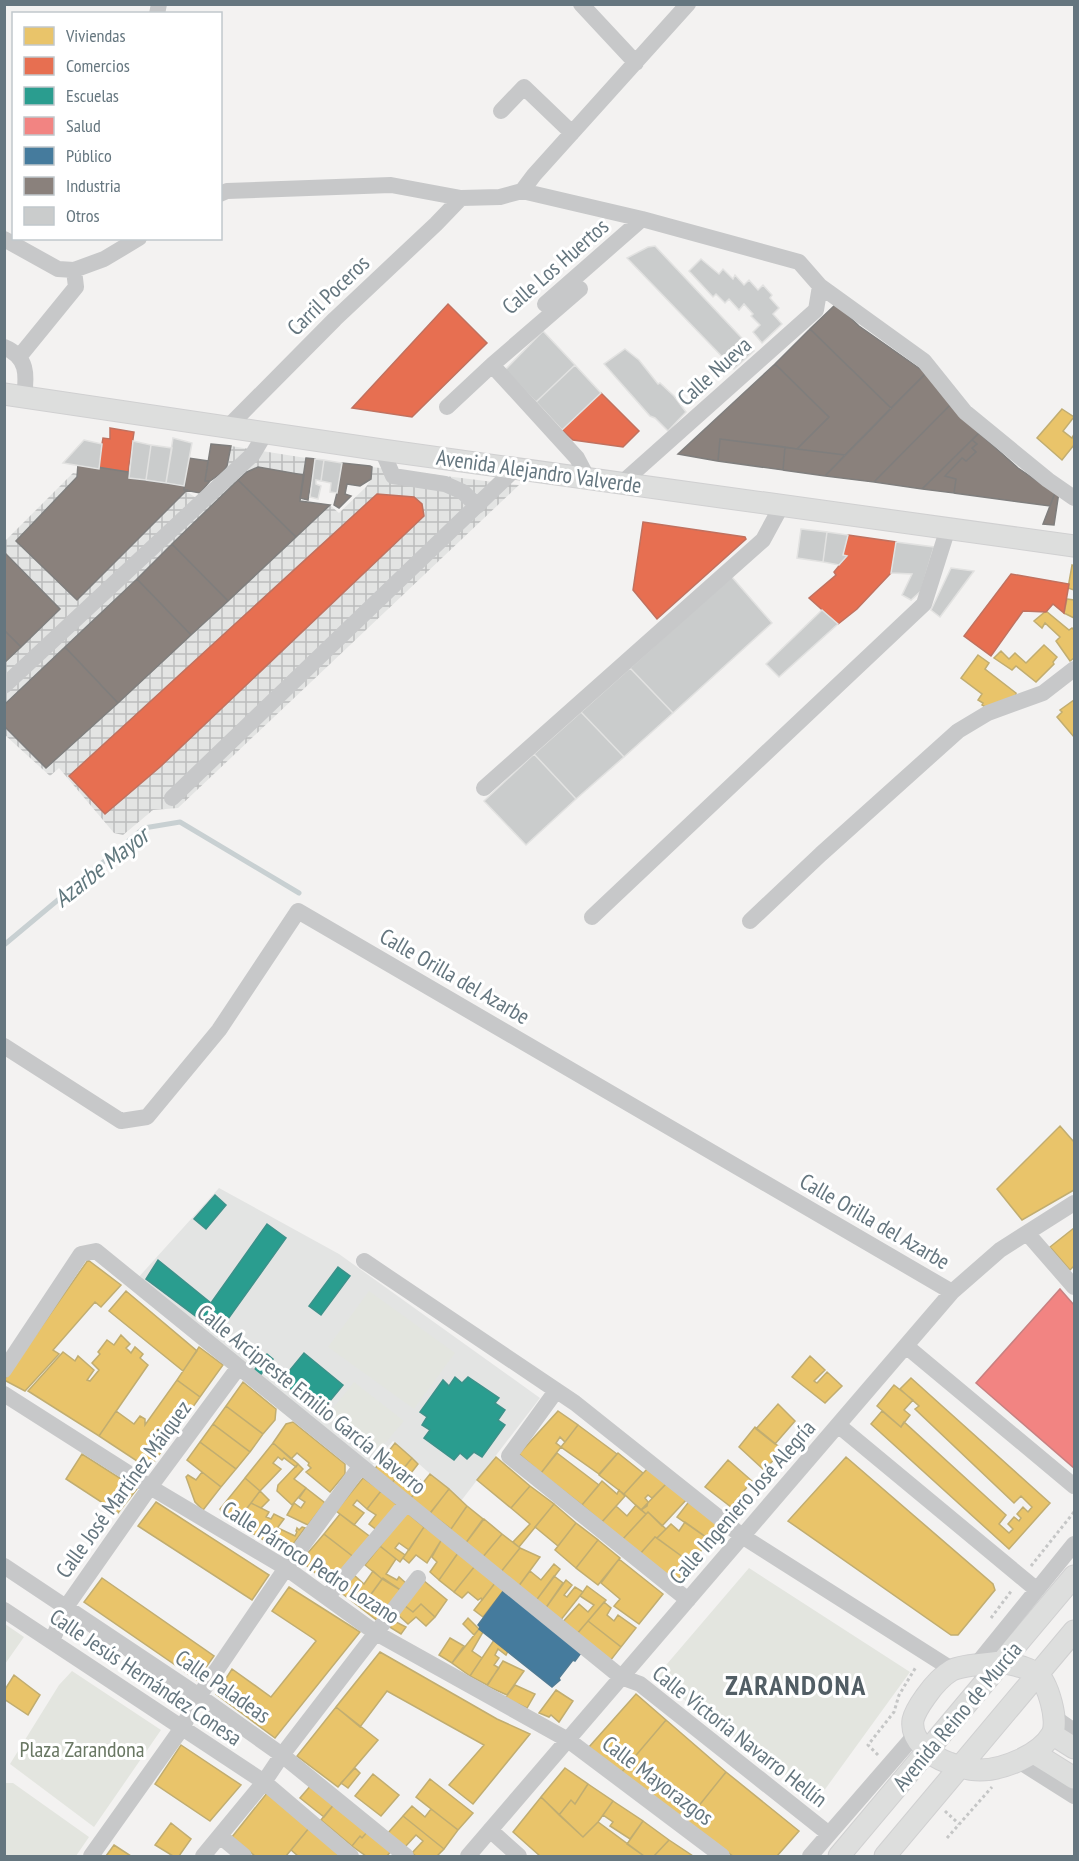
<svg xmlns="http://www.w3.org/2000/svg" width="1079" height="1861" font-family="'PT Sans Narrow',sans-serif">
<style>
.built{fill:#e3e4e3}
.industrial{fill:url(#industrial-grid)}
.green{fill:#e3e5df}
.homes{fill:#e9c46a;stroke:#c1ad70;stroke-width:1.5}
.shops{fill:#e76f51;stroke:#c0715f;stroke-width:1.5}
.schools{fill:#2a9d8f;stroke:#3c918a;stroke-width:1.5}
.health{fill:#f28482;stroke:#c88081;stroke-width:1.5}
.public{fill:#457b9d;stroke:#4f7a94;stroke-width:1.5}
.industry{fill:#8a817c;stroke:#7f7e7d;stroke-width:1.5}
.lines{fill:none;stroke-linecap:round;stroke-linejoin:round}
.stream{stroke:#c8d0d2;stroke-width:5}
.building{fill:#cacccc;stroke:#e2e2e1;stroke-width:1.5}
.major-casing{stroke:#d0d0d1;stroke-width:23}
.path{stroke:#c5c6c6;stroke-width:3;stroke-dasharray:3 3;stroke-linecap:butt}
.minor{stroke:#c7c8c9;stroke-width:16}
.major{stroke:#dddedd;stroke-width:21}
.labels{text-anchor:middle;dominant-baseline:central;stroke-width:6;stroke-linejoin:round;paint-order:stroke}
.street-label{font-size:22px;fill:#65767f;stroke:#fff}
.park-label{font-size:22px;fill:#697763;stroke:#fff}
.water-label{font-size:24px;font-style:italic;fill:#60777d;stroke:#fff}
.district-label{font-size:28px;font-weight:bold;letter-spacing:1.5px;fill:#525e65;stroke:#fff}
</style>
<defs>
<pattern id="industrial-grid" width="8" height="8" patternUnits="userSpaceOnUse" patternTransform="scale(1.5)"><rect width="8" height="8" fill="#e3e4e3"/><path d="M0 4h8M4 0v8" fill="none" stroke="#bcbdbd"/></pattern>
</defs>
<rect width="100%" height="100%" fill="#f3f2f1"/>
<path class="built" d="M219 1188 339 1254 540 1398 461 1501 393 1441 370 1468 137 1279Z"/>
<path class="industrial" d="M231 446 306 458 300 501 330 505 339 513 366 487 371 479 372 467 519 485 178 808 153 810 123 835 114 833 59 768 50 776 5 735V541L73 473 184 490 195 497 227 471Z"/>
<path class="green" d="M369 1291 455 1353 414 1409 328 1347Z
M354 1382 404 1421 379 1450 330 1412Z
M749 1568 910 1672 818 1799 655 1678Z
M5 1624 24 1637 5 1664Z
M72 1671 161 1730 94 1827 10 1764 59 1685Z
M5 1783H13L89 1837 76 1856H5Z"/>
<path class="homes" d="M1062 409 1074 417 1063 431 1072 438 1074 434V445L1062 460 1037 438Z
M1072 565 1074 566V590L1068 588Z
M1067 599 1074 600V618L1064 613Z
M1046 611 1069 630 1072 628 1074 630V658L1070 661 1056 641 1060 637 1045 623 1042 628 1034 621Z
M1044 645 1057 657 1053 662 1054 664 1036 682 1016 666 1012 670 994 658 1001 651 1009 659 1015 653 1026 663Z
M978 655 989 663 985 669 1016 693V696L987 708 982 705 983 703 978 700 982 694 961 678Z
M1074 700V737L1057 717 1062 712 1060 710Z
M1060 1126 1074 1142V1190L1022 1220 997 1189Z
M1074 1228V1266L1070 1270 1050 1247Z
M88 1260 121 1285 101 1307 95 1302 53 1350 59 1354 25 1391 4 1380Z
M126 1291 197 1351 183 1371 109 1311Z
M121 1335 130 1344 126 1348 131 1353 135 1347 143 1354 140 1358 148 1365 99 1436 28 1391 63 1352 75 1361 78 1356 94 1370 87 1380 90 1381 99 1370 92 1363 100 1354 98 1352 107 1340 114 1345Z
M199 1347 223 1365 200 1397 177 1380Z
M810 1356 825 1370 814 1381 817 1383 827 1372 842 1386 825 1403 792 1377Z
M911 1378 1050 1503 1009 1549 871 1424 882 1411 901 1427 904 1422 1006 1515 999 1524 1009 1533 1013 1529 1008 1524 1014 1517 1019 1521 1021 1518 1017 1514 1023 1507 1028 1512 1032 1507 1021 1496 1014 1503 915 1409 919 1406 900 1389Z
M177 1380 200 1397 149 1469 99 1436 116 1411 134 1424 140 1416 145 1419V1425Z
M243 1382 276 1409 275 1420 263 1434 226 1406Z
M894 1385 913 1400 904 1410 910 1415 901 1427 877 1406Z
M778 1404 795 1421 775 1444 756 1429Z
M226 1406 263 1434 250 1452 213 1424Z
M558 1411 578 1425 565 1442 560 1437 556 1443 561 1447 541 1473 519 1454Z
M293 1422 345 1464V1474L330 1492 306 1472 311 1468 308 1465 309 1463 297 1453 291 1459 273 1443 286 1424Z
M213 1424 250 1452 236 1469 200 1442Z
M578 1425 617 1454 599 1474 561 1447Z
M755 1427 783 1450 764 1470 739 1447Z
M200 1442 236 1469 221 1487 187 1460Z
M273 1443 298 1464 296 1467 284 1458 282 1460 278 1457 273 1463 281 1469 260 1491 245 1478Z
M395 1443 412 1458 391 1484 374 1470Z
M557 1453 599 1485 582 1505 541 1473Z
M618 1453 643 1473 624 1494 599 1475Z
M82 1454 137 1489 118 1513 66 1479Z
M496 1457 530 1486 511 1508 477 1480Z
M846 1457 993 1584 995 1590 958 1635H951L788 1521Z
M412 1458 418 1464 411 1473 424 1483 410 1499 391 1484Z
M728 1460 752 1481 731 1507 705 1487Z
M298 1464 303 1469 294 1479 306 1488 292 1505 277 1491 278 1485Z
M648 1468 667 1483 652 1498 648 1495 645 1498 648 1502 647 1506 641 1510 624 1494Z
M202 1472 221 1487 203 1510 195 1502 186 1477 188 1475 196 1480Z
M430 1474 449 1489 429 1515 410 1499Z
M245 1478 260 1491 236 1523 223 1515 220 1509Z
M363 1478 381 1491 367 1509 357 1500 353 1505 364 1513 354 1525 336 1511Z
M602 1481 617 1494 619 1490 625 1496 602 1522 582 1505Z
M667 1483 687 1499 662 1526 648 1512 646 1514 641 1510Z
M530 1486 554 1504 519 1547 513 1542 530 1524 511 1508Z
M306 1488 325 1503 308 1525 287 1515 294 1503 301 1508 305 1502 299 1498Z
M449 1489 467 1506 451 1529 430 1513Z
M260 1491 269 1500 261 1508 251 1503Z
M381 1491 398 1506 378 1531 369 1524 376 1515 367 1509Z
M691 1499 723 1523 710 1540 677 1517Z
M156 1502 269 1575 252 1600 138 1526Z
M251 1503 269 1512 266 1517 271 1519 274 1514 284 1519 267 1542 236 1523Z
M554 1504 576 1523 558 1546 535 1527Z
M636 1505 646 1514 621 1541 600 1524 616 1506 627 1516Z
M467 1506 483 1519 465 1544 449 1532Z
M406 1512 424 1527 409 1550 399 1543 395 1548 405 1555 400 1562 380 1546Z
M648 1512 666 1529 657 1538 655 1537 640 1554 621 1541Z
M340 1514 372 1538 355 1558 324 1534Z
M484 1519 502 1534 482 1558 465 1544Z
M685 1522 710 1540 691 1563 657 1538 671 1524 679 1531Z
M576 1523 598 1540 576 1568 555 1550Z
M302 1527 305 1528 285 1555 266 1543 278 1528 295 1536 297 1532 296 1531 297 1528 299 1530Z
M424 1527 442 1539 427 1563 416 1555 409 1563 403 1558Z
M324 1534 355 1558 331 1586 301 1561Z
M502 1534 520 1548 500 1573 482 1558Z
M655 1537 691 1563 676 1582 640 1554Z
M442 1539 458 1553 439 1580 430 1572 437 1562 432 1557Z
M598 1540 620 1558 598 1585 576 1568Z
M380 1546 396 1559 386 1574 397 1580 399 1577 407 1584 402 1591 382 1579 365 1565Z
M520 1548 540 1557 518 1587 500 1573Z
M458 1553 475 1566 454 1592 439 1580Z
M619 1559 663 1594 639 1624 614 1606 620 1599 601 1583Z
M554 1564 560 1569 535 1602 518 1587 530 1571 541 1580Z
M475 1566 495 1583 482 1600 481 1598 478 1600 468 1592 462 1598 454 1592Z
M373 1571 382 1579 361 1608 340 1592 354 1575 364 1584Z
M554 1576 563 1583 545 1609 535 1602Z
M102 1578 214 1656 197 1680 84 1602Z
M383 1578 402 1591 379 1622 361 1608Z
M423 1580 447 1600 435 1617 421 1604 413 1612 404 1605Z
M566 1580 572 1585 564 1595 567 1597 575 1587 583 1592 560 1621 545 1609Z
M495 1583 504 1590 483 1617 474 1610Z
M587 1586 606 1600 576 1635 561 1624 579 1604 588 1612 594 1605 580 1596Z
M289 1587 360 1632 275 1738 216 1694 232 1669 271 1697 316 1641 314 1639 272 1611Z
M604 1602 611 1608 607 1615 614 1621 618 1615 636 1628 621 1647 588 1621Z
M421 1604 435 1617 426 1626 416 1617 408 1624 397 1614 404 1605 413 1612Z
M468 1618 479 1629 474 1635 463 1624Z
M392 1620 406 1627 401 1634 388 1626Z
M588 1621 621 1647 610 1661 576 1635Z
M479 1629 483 1632 472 1651 482 1658 470 1676 452 1663Z
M450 1638 464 1646 452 1663 439 1655Z
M494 1640 508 1651 506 1655 498 1649 495 1655 499 1658 494 1665 499 1668 487 1685 470 1676Z
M380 1652 497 1719 530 1734 473 1804 449 1785 484 1745 387 1691 360 1727 336 1707Z
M503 1661 524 1671 507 1695 487 1686Z
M14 1675 40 1695 28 1715 4 1699V1691Z
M515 1685 535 1694 527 1708 505 1698Z
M556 1690 573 1701 559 1722 551 1715 549 1717 539 1713Z
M636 1694 666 1720 621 1773 589 1747Z
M336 1707 378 1740 338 1787 297 1756Z
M666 1720 726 1772 685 1823 621 1773Z
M181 1745 241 1785 210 1821 155 1784Z
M355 1768 360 1773 348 1788 341 1783Z
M565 1768 588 1784 575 1804 571 1800 559 1815 541 1797Z
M726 1772 799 1831 777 1856H733L685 1823Z
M373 1774 399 1795 381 1816 355 1796Z
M430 1779 473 1813 458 1830 416 1797Z
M312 1784 336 1802 324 1817 300 1798Z
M588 1784 613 1801 598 1822 583 1837 559 1815 571 1800 575 1804Z
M267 1793 309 1828 286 1856H255L232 1837Z
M541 1797 583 1837 598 1822 644 1856H540L513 1832Z
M613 1801 643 1821 630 1839 610 1826 613 1822 603 1815Z
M334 1804 368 1831 362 1838 360 1836 352 1846 321 1820Z
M412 1806 425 1817 431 1809 458 1830 444 1849 403 1816Z
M403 1816 444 1849 437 1856H416L412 1853 423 1841 416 1835 405 1847 388 1833Z
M643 1821 669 1840 654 1856H644L627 1844Z
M171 1823 191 1839 179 1856H173L155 1845Z
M309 1828 343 1856H298L291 1850Z
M368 1831 392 1850 387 1856H366L352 1846 360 1836 362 1838Z
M669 1840 693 1856H654Z
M114 1845 131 1856H106Z"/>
<path class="shops" d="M448 304 487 343 412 417 352 408Z
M601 393 639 431 623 447 573 440 562 430Z
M110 428 134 432 128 472 99 469 102 444 103 438 110 439Z
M377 494 414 497 422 504 424 516 160 767 105 814 69 776Z
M643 522 745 537 746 539 657 619 633 590Z
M848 535 896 542 891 573 857 609 838 624 809 598 836 575 834 572 847 556 843 555Z
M1011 574 1069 584 1064 613 1053 604 1046 612 1023 611 991 656 964 636Z"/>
<path class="schools" d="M215 1195 226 1205 206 1229 194 1219Z
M267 1224 286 1238 218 1333 146 1279 158 1260 211 1303Z
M338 1267 350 1276 321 1315 309 1306Z
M304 1353 343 1385 320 1413 281 1381Z
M267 1354 273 1359 258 1378 252 1373Z
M455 1377 462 1383 468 1377 499 1398 495 1403 505 1410 498 1420 505 1425 482 1457 474 1452 467 1459 460 1453 454 1460 424 1438 430 1430 422 1425 427 1417 420 1412 443 1380 449 1386Z"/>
<path class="health" d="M1060 1289 1074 1305V1468L976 1383Z"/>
<path class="public" d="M504 1590 581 1653 575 1661 573 1660 559 1678 560 1680 552 1687 479 1629 480 1627 478 1625Z"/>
<path class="industry" d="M836 304 859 326 926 373 891 408 810 329Z
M810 329 891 408 845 455 797 449 829 417 775 364Z
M775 364 829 417 797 449 720 439 718 461 678 454Z
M926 373 953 402 874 482 825 476Z
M953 402 979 433 922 489 874 482Z
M979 433 1018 468 1055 493 1050 506 954 493 956 479 945 476 962 458 966 461 976 452 972 448 977 444 972 440Z
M720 439 785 447 783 470 718 461Z
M972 440 977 444 972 448 976 452 966 461 962 458 945 476 956 479 954 493 922 489Z
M211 444 231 446 227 466 223 472 210 481H205Z
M785 447 797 449 845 455 825 476 783 470Z
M188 458 208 461 205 481H210L200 493 184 490Z
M306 458 315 459 308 500 300 498Z
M342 463 370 466 372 467 371 479 360 486 347 484 345 494 351 496 339 508 334 505 339 485Z
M78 464 128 472 129 478 184 486V490H187L77 600 16 541 77 477Z
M258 467 304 475 300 501 330 505 296 537 238 480 247 472Z
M238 480 296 537 228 601 172 544Z
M1059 492 1054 525 1043 524 1055 493Z
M172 544 228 601 191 635 137 579Z
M4 552 60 609 21 647 4 630Z
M137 579 191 635 118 703 65 647Z
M4 630 21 647 4 663Z
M65 647 118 703 46 768 4 726V705Z"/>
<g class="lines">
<path class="stream" d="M4 945 144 828 180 822 299 893"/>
</g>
<path class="building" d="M655 246 754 351 734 369 627 258 648 247Z
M701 259 719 274 723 269 733 279 735 275 744 285 749 280 758 290 763 285 772 295 770 298 779 308 773 314 782 324 762 343 753 332 760 325 751 316 753 314 744 304 739 310 729 299 725 303 716 294 713 297 689 271Z
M543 331 575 365 536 402 505 370Z
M625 349 639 360 658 384 660 383 674 396 686 412 668 431 655 418 650 416 604 364Z
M575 365 601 393 562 430 536 402Z
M173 438 192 443 184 486 166 483Z
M84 440 102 444 99 469 63 463Z
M133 441 151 445 146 480 129 478Z
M151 445 172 448 166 483 146 480Z
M315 459 324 460 321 481 316 480V484L321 486 318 499 310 497Z
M324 460 342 463 337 493 330 492 331 483 321 481Z
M801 529 827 532 823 562 797 558Z
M827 532 848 535 843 555 847 556 839 565 823 562Z
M896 542 934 547 921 591 911 600 902 595 912 574 891 573Z
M951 568 974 571 940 617 931 610Z
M731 576 772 623 673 713 630 668Z
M822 610 838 624 779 677 766 664Z
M630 668 673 713 624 757 581 712Z
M581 712 624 757 576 799 534 754Z
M534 754 576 799 526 845 484 801Z"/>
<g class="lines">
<g class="major-casing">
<path id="major" d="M4 394 382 450 1074 546
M1002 1662C1013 1665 1028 1667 1037 1674 1048 1682 1059 1722 1052 1734 1040 1755 1003 1770 980 1770 969 1770 959 1767 949 1763 932 1757 910 1741 913 1720 915 1711 921 1703 926 1696 933 1686 942 1676 952 1670 965 1664 988 1664 1002 1662Z
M1052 1734 1074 1748
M1034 1753 1074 1778
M839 1856 1074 1576
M885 1856 1074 1631"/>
</g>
<path class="path" d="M1031 1566 1074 1512
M991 1618 1012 1590
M878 1755 868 1745 894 1712 899 1695 916 1667
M945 1811 959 1824
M947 1838 992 1787"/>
<path class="minor" d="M581 4 636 63
M157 14 159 4
M501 111 524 87 572 133
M522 191 534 175 688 4
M220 194 227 191 391 185 461 198 500 197 522 191 642 219 799 262 820 286 924 361 965 412 1048 480 1074 498
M4 239 58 269 74 270 104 259 139 238
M580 289 492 365 577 458 587 477
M545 304 642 219
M4 347C28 357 27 375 24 397
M19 357 76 287 74 270
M447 407 492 365
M228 427 335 319 436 224 461 198
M382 450 393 476 445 484 463 492 477 506
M623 482 816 310 820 286
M4 686 253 454 266 432
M484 788 763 540 782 505
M172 798 517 467
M592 917 924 604 948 528
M750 921 821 854 958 731 988 713 1043 693 1074 669
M4 1046 121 1121 147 1117 219 1030 298 911 952 1292
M1027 1233 1074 1287
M364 1261 575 1403 742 1536 953 1670
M906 1346 1074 1486
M4 1370 81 1254 96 1251 621 1677 640 1684 829 1834
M556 1391 509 1456 688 1600
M4 1394 150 1487 286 1568 376 1633 568 1740 722 1856
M838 1425 1037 1590
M4 1566 199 1696 282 1755 406 1856
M327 1597 406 1504
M4 1610 264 1782 351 1856
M52 1641 66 1607 150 1487 238 1368
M976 1665 1074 1544
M1054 1717 1074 1731
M1017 1760 1074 1796
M490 1830 519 1856
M220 1836 244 1856
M91 1856 182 1728 199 1696 286 1568 360 1467
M203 1856 264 1782 282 1755 418 1578
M468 1856 952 1292 1000 1250 1074 1203
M810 1856 915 1735"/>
<use href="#major" class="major"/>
</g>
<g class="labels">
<g class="street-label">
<text transform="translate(555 266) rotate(-41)">Calle Los Huertos</text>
<text transform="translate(328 295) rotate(-44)">Carril Poceros</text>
<text transform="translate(714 371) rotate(-42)">Calle Nueva</text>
<text transform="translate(539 471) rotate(8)">Avenida Alejandro Valverde</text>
<text transform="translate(455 976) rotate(30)">Calle Orilla del Azarbe</text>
<text transform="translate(875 1221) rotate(30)">Calle Orilla del Azarbe</text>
<text transform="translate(312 1399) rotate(39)">Calle Arcipreste Emilio García Navarro</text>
<text transform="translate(123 1489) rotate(-54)">Calle José Martínez Máiquez</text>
<text transform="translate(742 1502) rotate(-49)">Calle Ingeniero José Alegría</text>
<text transform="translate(311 1562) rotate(33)">Calle Párroco Pedro Lozano</text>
<text transform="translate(146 1677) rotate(34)">Calle Jesús Hernández Conesa</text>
<text transform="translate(223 1686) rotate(35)">Calle Paladeas</text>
<text transform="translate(957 1716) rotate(-50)">Avenida Reino de Murcia</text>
<text transform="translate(740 1736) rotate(38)">Calle Victoria Navarro Hellín</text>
<text transform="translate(658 1780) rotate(37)">Calle Mayorazgos</text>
</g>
<g class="park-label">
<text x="82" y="1749">Plaza Zarandona</text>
</g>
<g class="water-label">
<text transform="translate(101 867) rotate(-38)">Azarbe Mayor</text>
</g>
<g class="district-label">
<text x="796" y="1684">ZARANDONA</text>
</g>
</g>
<rect width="1079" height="1861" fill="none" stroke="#65767f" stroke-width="12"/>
<rect x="12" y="12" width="210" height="228" fill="#ffffff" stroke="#c1c8cc" stroke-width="1.5"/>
<rect x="24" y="27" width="30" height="18" fill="#e9c46a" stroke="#c1c8cc" stroke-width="1.5"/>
<text x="66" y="42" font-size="18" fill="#65767f">Viviendas</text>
<rect x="24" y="57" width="30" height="18" fill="#e76f51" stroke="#c1c8cc" stroke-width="1.5"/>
<text x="66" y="72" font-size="18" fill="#65767f">Comercios</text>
<rect x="24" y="87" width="30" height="18" fill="#2a9d8f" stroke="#c1c8cc" stroke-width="1.5"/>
<text x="66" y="102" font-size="18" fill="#65767f">Escuelas</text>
<rect x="24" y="117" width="30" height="18" fill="#f28482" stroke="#c1c8cc" stroke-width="1.5"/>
<text x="66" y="132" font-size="18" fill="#65767f">Salud</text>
<rect x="24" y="147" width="30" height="18" fill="#457b9d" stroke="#c1c8cc" stroke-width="1.5"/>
<text x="66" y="162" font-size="18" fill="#65767f">Público</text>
<rect x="24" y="177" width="30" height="18" fill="#8a817c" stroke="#c1c8cc" stroke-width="1.5"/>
<text x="66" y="192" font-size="18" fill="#65767f">Industria</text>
<rect x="24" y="207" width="30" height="18" fill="#cacccc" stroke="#c1c8cc" stroke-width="1.5"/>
<text x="66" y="222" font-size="18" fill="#65767f">Otros</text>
</svg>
